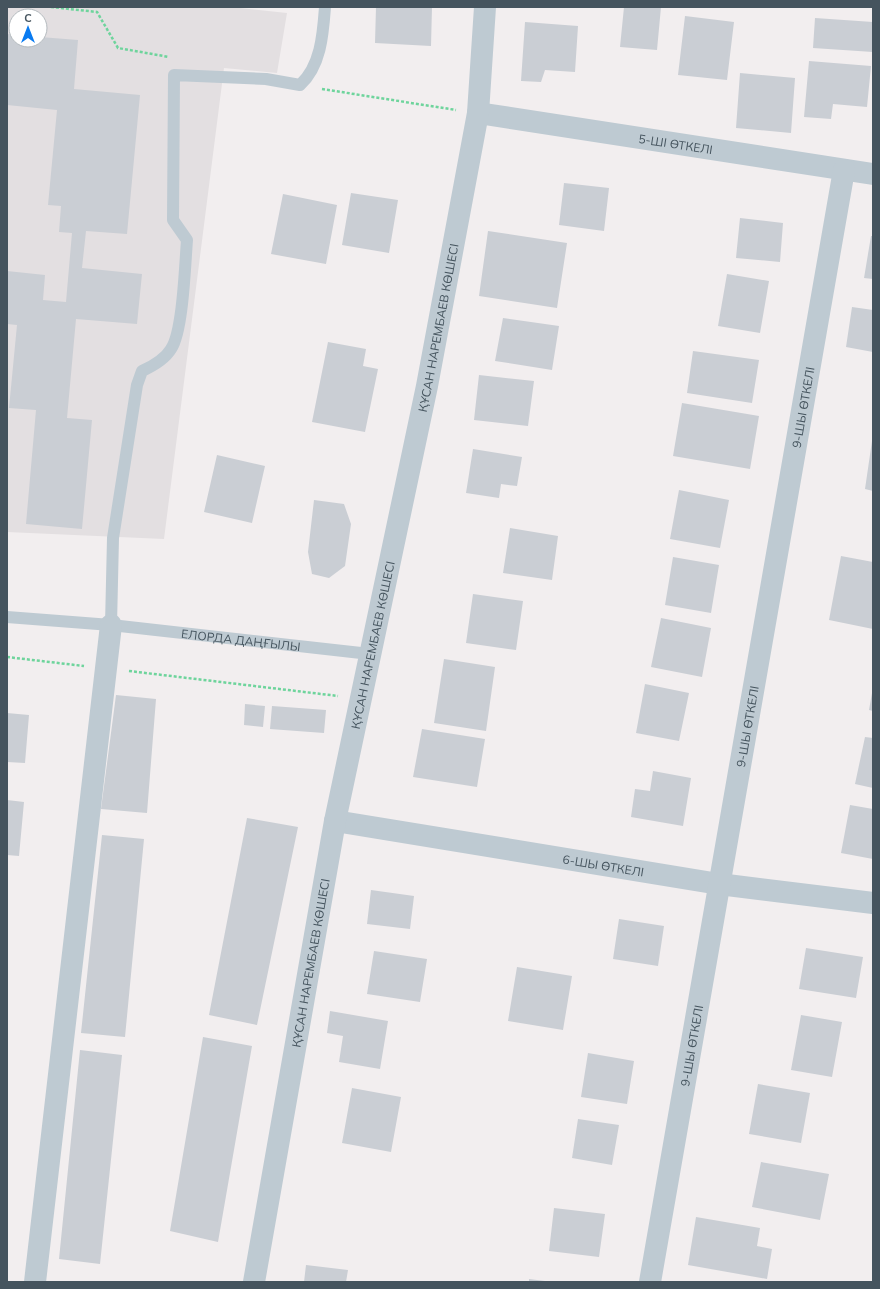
<svg xmlns="http://www.w3.org/2000/svg" width="880" height="1289" font-family="Mulish,sans-serif">
<style>
.education{fill:#e3dfe1;fill-rule:evenodd}
.building{fill:#caced4}
.lines{fill:none;stroke-linecap:round;stroke-linejoin:round}
.path{stroke:#6ed49c;stroke-width:2.5;stroke-dasharray:3 2;stroke-linecap:butt}
.lane{stroke:#becad2;stroke-width:12}
.street{stroke:#becad2;stroke-width:22}
.labels{text-anchor:middle;dominant-baseline:central;stroke-width:3;stroke-linejoin:round;paint-order:stroke}
.street-label{font-size:12px;fill:#45545e;stroke:#fff}
</style>
<rect width="100%" height="100%" fill="#f2eeef"/>
<path class="education" d="M7 7H231L287 13 277 73 224 68 164 539 7 532ZM16 16H40V40H16Z"/>
<path class="building" d="M376 7H432L431 46 375 43Z
M624 7H661L657 50 620 47Z
M685 16 734 22 727 80 678 75Z
M815 18 873 22V52L813 48Z
M525 22 578 26 575 72 545 70 541 82 521 81Z
M7 34 16 35V40H40V37L78 40 74 89 140 95 127 234 86 231 82 268 142 274 137 324 76 319 67 418 92 420 82 529 26 524 36 410 9 408 17 325 7 324V271L45 275 43 300 66 302 72 233 59 232 61 206 48 205 57 110 7 105Z
M809 61 871 66 867 107 833 104 831 119 804 117Z
M740 73 795 78 791 133 736 128Z
M564 183 609 188 604 231 559 225Z
M351 193 398 200 389 253 342 245Z
M283 194 337 205 326 264 271 254Z
M740 218 783 223 780 262 736 258Z
M488 231 567 243 557 308 479 296Z
M871 236H873V279L864 278Z
M727 274 769 281 760 333 718 326Z
M852 307 873 310V352L846 347Z
M503 318 559 326 552 370 495 361Z
M328 342 366 349 363 366 378 369 365 432 312 422Z
M693 351 759 360 752 403 687 393Z
M479 375 534 381 528 426 474 420Z
M682 403 759 416 750 469 673 456Z
M872 441H873V491L865 489Z
M473 449 522 457 517 486 501 484 499 498 466 493Z
M217 455 265 466 252 523 204 512Z
M679 490 729 500 720 548 670 539Z
M314 500 344 504 351 524 345 566 329 578 312 574 308 552Z
M510 528 558 536 552 580 503 573Z
M841 556 873 562V629L829 620Z
M673 557 719 565 711 613 665 605Z
M473 594 523 601 516 650 466 643Z
M661 618 711 628 702 677 651 667Z
M444 659 495 667 486 731 434 723Z
M645 684 689 693 679 741 636 733Z
M872 693H873V711L869 710Z
M116 695 156 699 147 813 101 809Z
M245 704 265 706 263 727 244 725Z
M272 706 326 710 324 733 270 729Z
M7 713 29 715 25 763 7 762Z
M422 729 485 739 477 787 413 777Z
M865 737 873 738V788L855 784Z
M653 771 691 778 683 826 631 817 635 789 650 791Z
M7 800 24 802 19 856 7 855Z
M850 805 873 809V859L841 853Z
M247 818 298 827 257 1025 209 1015Z
M102 835 144 839 125 1037 81 1033Z
M371 890 414 896 410 929 367 924Z
M619 919 664 926 658 966 613 959Z
M806 948 863 957 856 998 799 989Z
M374 951 427 959 420 1002 367 994Z
M517 967 572 976 563 1030 508 1021Z
M330 1011 388 1021 380 1069 339 1062 343 1036 327 1033Z
M801 1015 842 1022 832 1077 791 1070Z
M203 1037 252 1046 218 1242 170 1231Z
M80 1050 122 1055 100 1264 59 1259Z
M588 1053 634 1061 627 1104 581 1097Z
M758 1084 810 1093 801 1143 749 1134Z
M352 1088 401 1097 391 1152 342 1143Z
M578 1119 619 1125 612 1165 572 1158Z
M761 1162 829 1174 820 1220 752 1207Z
M554 1208 605 1214 599 1257 549 1251Z
M696 1217 760 1228 757 1246 772 1249 767 1279 688 1265Z
M306 1265 348 1270 346 1282H304Z
M529 1279 545 1281V1282H529Z"/>
<g class="lines">
<path class="path" d="M51 7 97 12 118 48 169 57
M322 89 456 110
M7 657 84 666
M129 671 338 696"/>
<g class="lane">
<path id="s1" d="M7 617 111 625 370 654"/>
<path d="M111 625 113 538 137 385 142 371C153 366 165 359 171 349 183 332 185 264 187 240L173 220 174 75 266 79 300 85C321 66 323 34 325 7"/>
</g>
<g class="street">
<path id="s2" d="M478 113 873 174"/>
<path id="s3" d="M335 821 719 884 873 903"/>
<path d="M35 1282 111 625"/>
<path id="s4" d="M254 1282 335 821 427 386 478 113 485 7"/>
<path id="s5" d="M650 1282 844 170"/>
</g>
</g>
<g class="labels">
<g class="street-label">
<text stroke="none"><textPath href="#s2" startOffset="200">5-ШІ ӨТКЕЛІ</textPath></text>
<text stroke="none"><textPath href="#s4" startOffset="972">ҚҰСАН НАРЕМБАЕВ КӨШЕСІ</textPath></text>
<text stroke="none"><textPath href="#s5" startOffset="888">9-ШЫ ӨТКЕЛІ</textPath></text>
<text stroke="none"><textPath href="#s1" startOffset="235">ЕЛОРДА ДАҢҒЫЛЫ</textPath></text>
<text stroke="none"><textPath href="#s4" startOffset="648">ҚҰСАН НАРЕМБАЕВ КӨШЕСІ</textPath></text>
<text stroke="none"><textPath href="#s5" startOffset="564">9-ШЫ ӨТКЕЛІ</textPath></text>
<text stroke="none"><textPath href="#s3" startOffset="272">6-ШЫ ӨТКЕЛІ</textPath></text>
<text stroke="none"><textPath href="#s4" startOffset="324">ҚҰСАН НАРЕМБАЕВ КӨШЕСІ</textPath></text>
<text stroke="none"><textPath href="#s5" startOffset="240">9-ШЫ ӨТКЕЛІ</textPath></text>
</g>
</g>
<rect width="880" height="1289" fill="none" stroke="#45545e" stroke-width="16"/>
<g transform="translate(28 28)"><circle r="19" fill="#ffffff" stroke="#b5bbbf"/>
<path d="M0-3L7 15L0 10L-7 15Z" fill="#097bf1"/>
<text y="-6" font-size="11" font-weight="bold" text-anchor="middle" fill="#45545e">С</text>
</g>
</svg>
